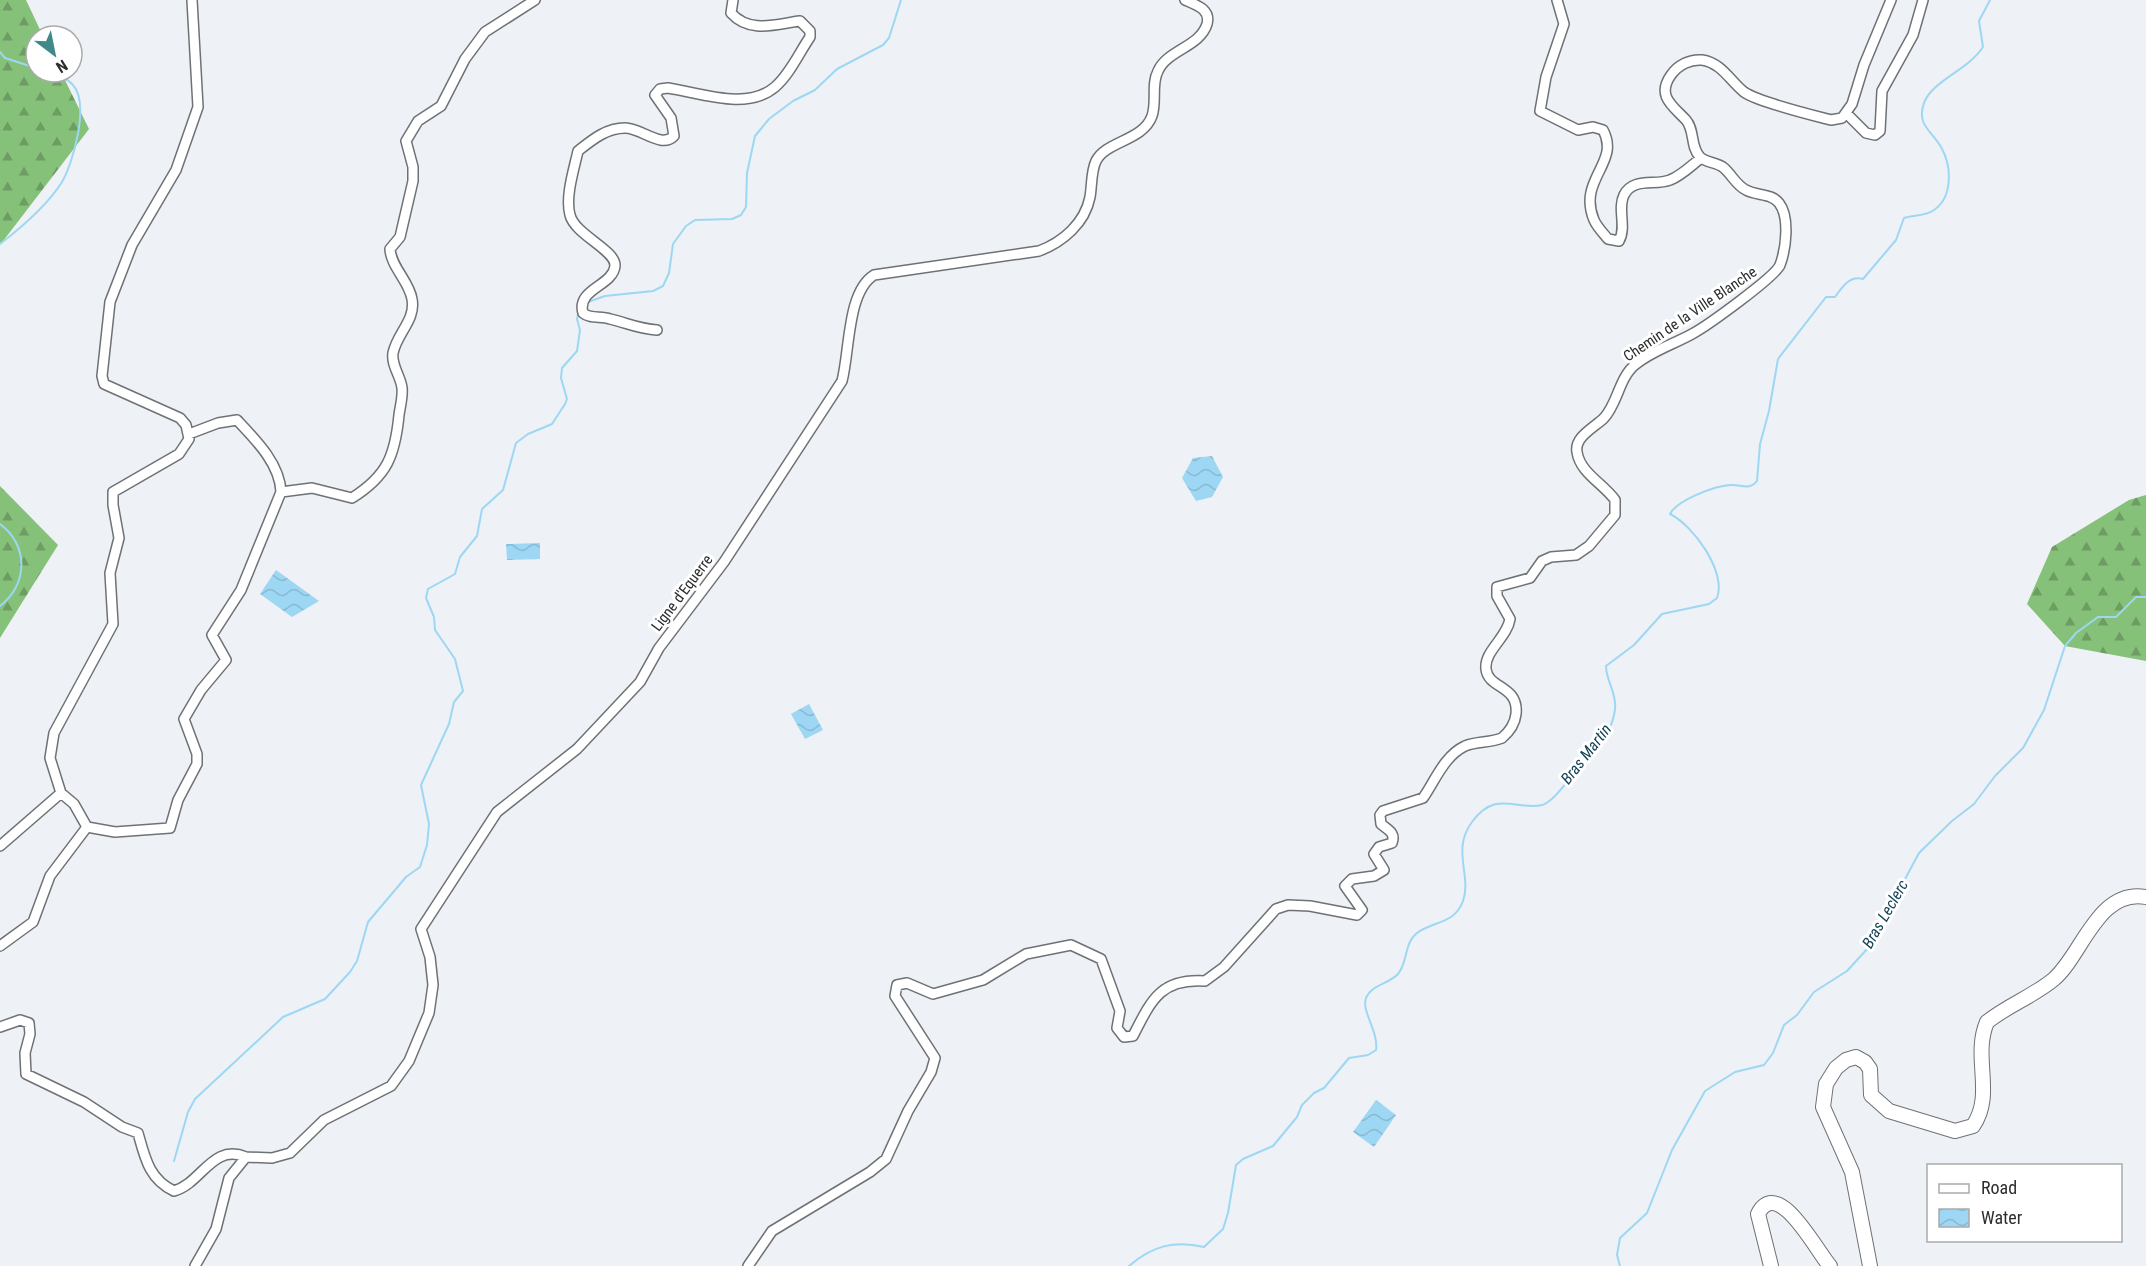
<svg xmlns="http://www.w3.org/2000/svg" width="2146" height="1266" font-family="'Roboto Condensed',sans-serif">
<style>
.forest{fill:url(#forest-firs)}
.water{fill:url(#water-waves)}
.lines{fill:none;stroke-linecap:round;stroke-linejoin:round}
.stream{stroke:#9dd7f4;stroke-width:2}
.street-casing{stroke:#6e7175;stroke-width:12}
.secondary-casing{stroke:#6e7175;stroke-width:16}
.street{stroke:#fff;stroke-width:9}
.secondary{stroke:#fff;stroke-width:14}
.labels{text-anchor:middle;dominant-baseline:central;stroke-width:6;stroke-linejoin:round;paint-order:stroke}
.street-label{font-size:15px;fill:#2c2d2f;stroke:#fff}
.water-label{font-size:16px;font-style:italic;fill:#154357;stroke:#fff}
</style>
<defs>
<pattern id="forest-firs" width="22" height="20" patternUnits="userSpaceOnUse" patternTransform="scale(1.5)"><rect width="22" height="20" fill="#85c178"/><path d="M5 1l3.5 6h-7zM16 11l3.5 6h-7z" fill="#6d9d63"/></pattern>
<pattern id="water-waves" width="16" height="10" patternUnits="userSpaceOnUse" patternTransform="scale(1.5)"><rect width="16" height="10" fill="#9dd7f4"/><path d="M0 5q4-4 8 0t8 0" fill="none" stroke="#87b9d2"/></pattern>
</defs>
<rect width="100%" height="100%" fill="#eef1f5"/>
<path class="forest" d="M0 0H26L43 36H36V72H61L89 129 0 245Z
M0 486 58 545 0 638Z
M2146 495V661L2065 646 2027 604 2052 547 2129 500Z"/>
<path class="water" d="M1212 456 1223 477 1212 497 1196 501 1182 478 1193 458Z
M540 543V559L507 560 506 544Z
M276 570 319 601 292 617 260 594Z
M809 704 823 730 805 739 791 714Z
M1376 1100 1396 1115 1374 1147 1353 1132Z"/>
<g class="lines">
<path class="stream" d="M0 52 5 58 36 68
M0 244C22 227 47 206 62 182 73 163 90 104 73 85 67 78 59 75 50 72
M588 302 605 296 653 291 663 286 669 273 673 244 686 226 695 220 732 219 741 215 746 207 747 173 755 136 769 119 793 101 815 90 837 69 883 45 889 38 901 0
M0 524C29 545 28 585 0 606
M174 1161 188 1112 195 1099 283 1017 325 999 350 972 357 961 368 922 406 877 420 867 427 845 429 824 421 785 449 724 454 702 463 691 455 659 435 630 434 617 426 598 428 589 455 574 460 557 477 536 482 509 503 490 516 443 528 434 552 424 565 404 567 399 561 378 562 368 577 351 580 330 577 319 579 310
M1129 1266C1152 1246 1174 1240 1204 1247L1223 1229 1228 1213 1236 1165 1243 1159 1273 1146 1297 1117 1302 1105 1314 1093 1324 1088 1349 1058 1368 1055 1376 1050C1379 1032 1361 1011 1366 998 1372 984 1389 984 1398 974 1408 962 1404 943 1417 933 1433 921 1455 924 1463 901 1472 875 1451 850 1472 822 1496 789 1517 811 1542 805 1557 801 1582 760 1592 747 1597 740 1605 734 1610 727 1613 721 1614 716 1615 709 1617 693 1606 681 1606 666L1634 645 1662 614 1709 604 1717 598C1727 572 1693 525 1670 514 1677 500 1715 486 1730 485 1741 484 1749 491 1757 481L1760 444 1769 411 1778 359 1826 297H1835C1842 287 1850 275 1863 279L1896 240 1904 218C1913 215 1927 216 1934 210 1953 197 1952 166 1941 147 1932 131 1916 125 1924 103 1932 81 1968 70 1983 47L1979 21 1990 0
M1620 1266 1617 1255 1620 1238 1647 1213 1672 1150 1705 1091 1735 1072 1764 1065 1773 1053 1784 1025 1797 1015 1814 992 1847 971 1868 948 1919 853 1952 821 1974 804 1995 776 2023 748 2044 710 2065 646 2076 633 2098 617H2116L2136 597H2146"/>
<g class="street-casing">
<path id="street" d="M1557 0 1564 24 1546 77 1540 111 1578 130 1593 127 1603 130C1621 163 1577 179 1594 220 1597 227 1604 234 1608 239L1619 241C1627 227 1617 209 1624 195 1633 177 1655 186 1670 180 1681 176 1692 165 1701 158
M1846 113 1866 133 1875 135 1880 131 1882 91 1913 35 1923 0
M657 330C639 329 627 323 610 319 601 316 590 319 583 313 576 289 613 286 615 266 616 250 575 235 570 215 565 197 574 169 578 151 592 140 606 128 625 128 642 128 661 149 674 136L671 118 655 95 660 89 668 88C701 93 747 111 775 87 790 74 799 53 810 37V31L800 21C776 24 750 34 731 13L733 0
M281 492 312 488 352 498C387 476 395 456 399 415 400 407 403 397 402 388 401 377 391 365 393 353 397 333 416 320 412 299 409 281 391 267 390 249L400 237 413 181V167L406 141 418 121 441 106 465 59 485 32 535 0
M87 827 115 832 170 828 178 800 197 764V754L184 719 201 690 226 660 212 635 241 590 281 492C280 464 256 440 237 420L218 423 189 434
M0 846 61 793
M0 946 33 922 50 876 87 827 74 804 61 793 50 758 54 733 113 624 110 573 119 538 113 505V492L179 454 189 439 186 425 180 418 104 384 102 376 110 302 132 245 176 170 198 107 192 0
M0 1027 20 1020 29 1023 30 1034 25 1053 26 1074 84 1102 122 1127 138 1133C145 1158 149 1179 174 1191 202 1183 212 1143 246 1157
M195 1266 216 1229 229 1178 246 1157 272 1158 290 1153 324 1120 391 1086 409 1061 429 1013 433 985 430 957 421 929 497 812 577 749 640 682 659 648 724 562 842 381C850 350 847 292 874 275L1039 251C1063 242 1085 223 1090 197 1092 186 1091 171 1096 161 1106 141 1143 141 1152 116 1157 102 1151 84 1158 71 1167 50 1200 47 1207 24 1211 9 1196 5 1185 0
M748 1266 772 1231 870 1172 886 1159 908 1111 931 1072 935 1058 895 996 897 985 907 983 933 994 983 980 1026 954 1071 945 1101 959 1120 1011 1117 1028 1124 1037 1133 1036C1151 1001 1160 978 1205 981L1224 967 1276 909 1288 905 1310 906 1357 915 1362 910 1345 886 1352 879 1374 876 1384 870 1374 854 1379 847 1392 843C1396 833 1388 830 1381 824L1380 815 1383 811 1423 798C1435 781 1444 756 1465 746 1477 741 1490 743 1502 738 1509 732 1515 723 1516 714 1519 685 1488 689 1486 669 1484 651 1507 638 1510 619L1497 596V587L1530 578 1542 561 1551 557 1576 555 1589 546 1615 515V500C1604 484 1580 473 1577 452 1574 437 1595 427 1604 418 1618 403 1619 377 1636 364 1652 351 1674 344 1692 334 1707 326 1775 277 1780 265 1786 249 1790 217 1779 203 1771 193 1757 196 1746 190 1736 185 1732 175 1724 168 1717 162 1706 163 1700 157 1690 147 1695 130 1686 120 1673 106 1656 96 1671 75 1678 65 1690 59 1702 60 1722 63 1730 81 1744 92 1758 102 1812 115 1831 120L1842 118 1852 104 1864 65 1891 0"/>
</g>
<g class="secondary-casing">
<path id="secondary" d="M1771 1266 1758 1214C1778 1175 1817 1252 1830 1266
M1870 1266 1852 1172 1823 1107 1826 1084 1836 1068 1846 1060 1856 1057 1865 1062 1870 1069 1871 1095 1889 1111 1955 1131 1973 1126C1995 1094 1972 1057 1987 1022 2008 1005 2034 996 2054 979 2082 955 2098 888 2146 897"/>
</g>
<use href="#street" class="street"/>
<use href="#secondary" class="secondary"/>
</g>
<g class="labels">
<g class="street-label">
<text transform="translate(1690 314) rotate(-34)">Chemin de la Ville Blanche</text>
<text transform="translate(682 593) rotate(-53)">Ligne d'Equerre</text>
</g>
<g class="water-label">
<text transform="translate(1586 754) rotate(-52)">Bras Martin</text>
<text transform="translate(1885 914) rotate(-60)">Bras Leclerc</text>
</g>
</g>
<rect x="1927" y="1164" width="195" height="78" fill="#ffffff" stroke="#ababac" stroke-width="1.5"/>
<rect x="1939" y="1184" width="30" height="9" fill="#ffffff" stroke="#ababac" stroke-width="1.5"/>
<text x="1981" y="1194" font-size="18" fill="#2c2d2f">Road</text>
<rect x="1939" y="1209" width="30" height="18" fill="url(#water-waves)" stroke="#ababac" stroke-width="1.5"/>
<text x="1981" y="1224" font-size="18" fill="#2c2d2f">Water</text>
<g transform="translate(54 54) rotate(148)"><circle r="28" fill="#ffffff" stroke="#ababac" stroke-width="1.5"/>
<path d="M0-4.5L10 22L0 15L-10 22Z" fill="#40888a"/>
<text y="-9" font-size="16" font-weight="bold" text-anchor="middle" fill="#2c2d2f">N</text>
</g>
</svg>
